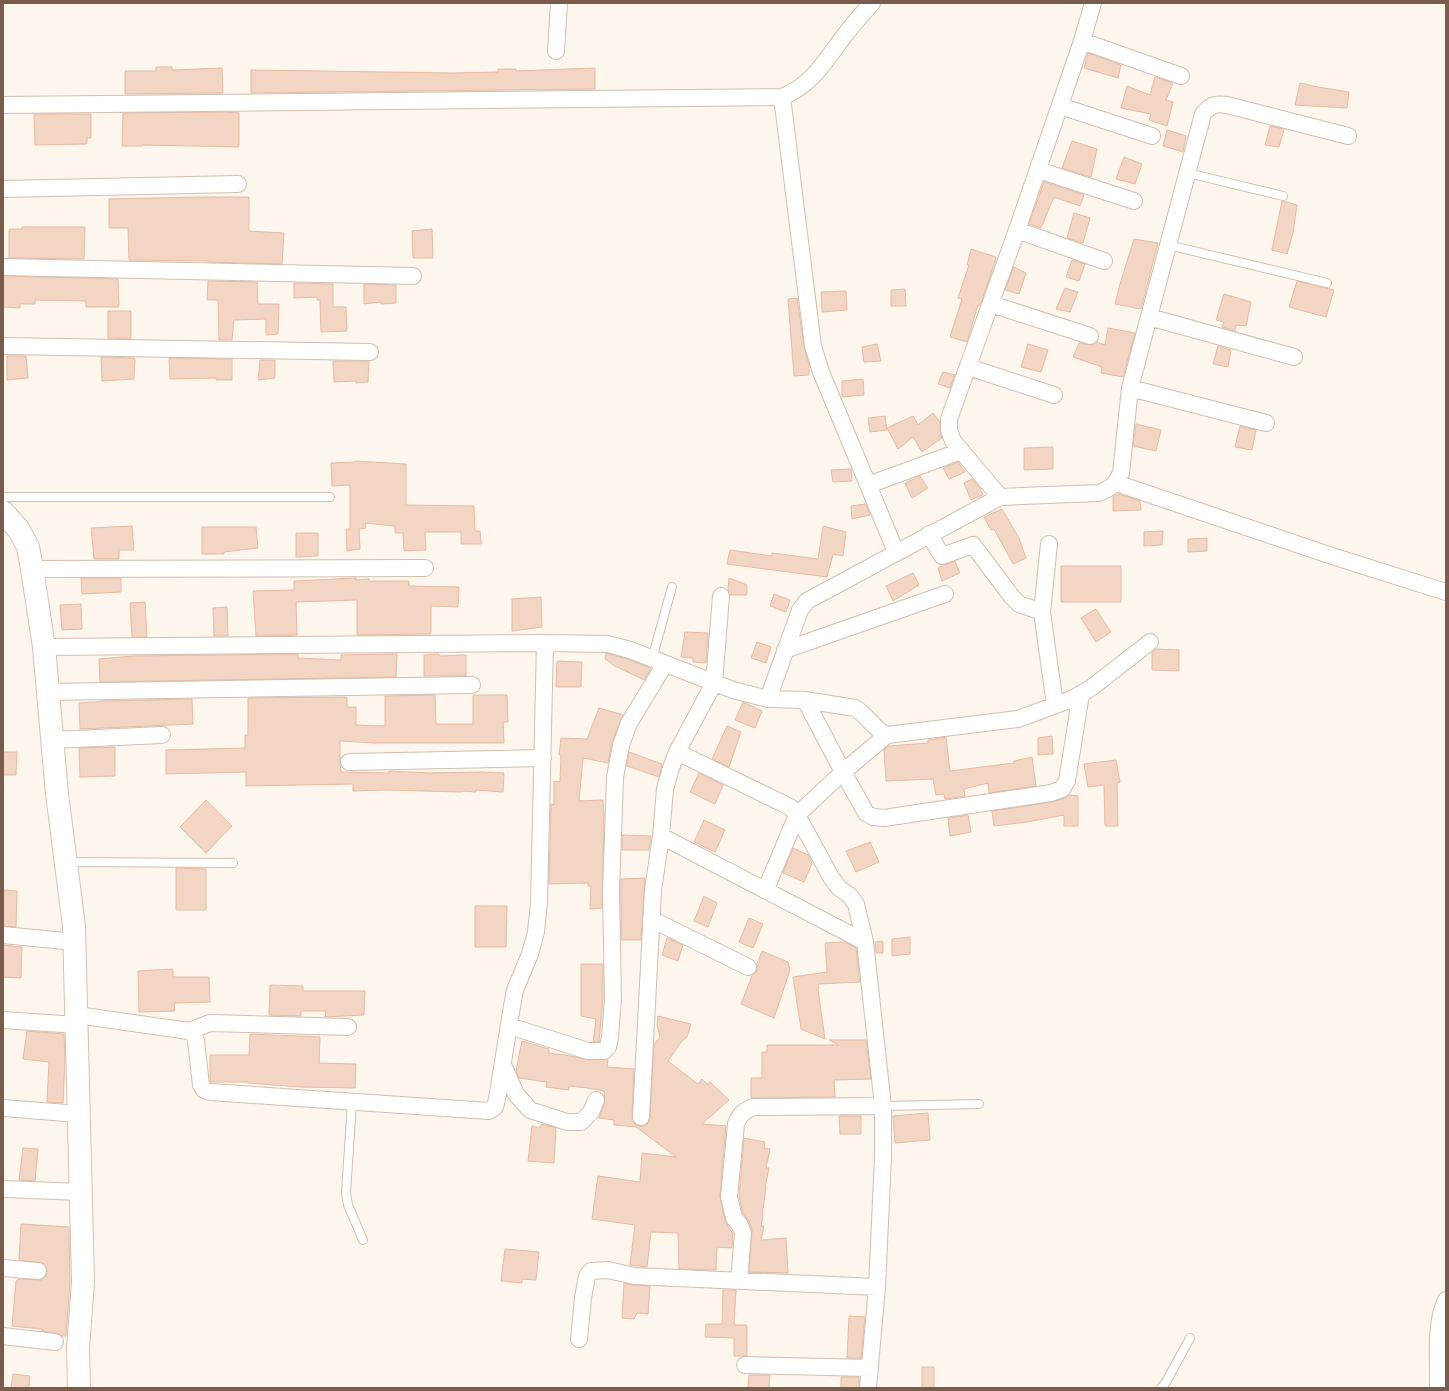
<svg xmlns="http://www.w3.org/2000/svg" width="1449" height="1391" font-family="'Archivo Narrow',sans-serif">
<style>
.building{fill:#f3d5c3;stroke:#e6bba3}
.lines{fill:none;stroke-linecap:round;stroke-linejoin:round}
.lane-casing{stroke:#d1beb0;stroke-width:10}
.street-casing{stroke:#d1beb0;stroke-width:18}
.secondary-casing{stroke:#d6c0b0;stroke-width:24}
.lane{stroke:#fff;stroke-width:8}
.street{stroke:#fff;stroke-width:16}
.secondary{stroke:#fff;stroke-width:22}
</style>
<rect width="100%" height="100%" fill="#fdf6ec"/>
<path class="building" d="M1088 53 1121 65 1118 78 1084 68Z
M156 67H172V70L222 68 223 93 125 94V71H156Z
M595 68V89L251 93V70L453 73 498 72V69H516V71Z
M1155 77 1173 83 1166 100 1173 102 1167 126 1149 120 1151 114 1121 108 1127 86 1150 95Z
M1300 83 1318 87 1349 92 1347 108 1295 105Z
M224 112 239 113V147L143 145V146H122L123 113Z
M34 114H91V138H87V144L35 145Z
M1270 126 1284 129 1279 147 1265 145Z
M1167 130 1186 136 1183 152 1163 146Z
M1072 141 1097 149 1091 177 1062 168Z
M1124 157 1142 164 1135 184 1116 179Z
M1044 182 1084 195 1080 206 1054 197 1041 228 1029 224Z
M202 197H249V231L284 233 282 264 208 262V261L129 260 128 228H109V199Z
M1282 201 1297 205 1293 233 1287 254 1272 250Z
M1074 213 1090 218 1083 243 1067 238Z
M22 227H85L84 259 9 258V229H22Z
M432 229 433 258H413L412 231Z
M1134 239 1158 243 1141 309 1115 304 1120 284Z
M971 249 996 257V259L980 306 978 305 967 342 950 337 962 299 958 298 969 265H967Z
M1072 260 1085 264 1079 281 1066 277Z
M1014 267 1026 273 1019 294 1005 290Z
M3 276 118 279 119 307H86V301L35 300V304H20V308L3 307Z
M208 281 257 282 258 304H279L278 334 266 335V319L234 320 232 340H219L218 300H207Z
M1297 281 1334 290 1326 317 1289 307Z
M294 283 333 284V307H346L347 331 321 332 320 300H317V297L294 298Z
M364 284 396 285V303L381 304V302L364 304Z
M1065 288 1078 292 1070 312 1056 309Z
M905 289 906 306H891V290Z
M846 291 847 310 822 312 821 292Z
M1224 294 1251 302 1246 326 1236 325 1235 331 1222 327 1224 322 1216 320Z
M797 298 804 347 809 364V375L794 376 788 299Z
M108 311H131V339L108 338Z
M1108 328 1135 333 1123 377 1101 373 1102 367 1073 357 1079 343 1092 345 1097 342 1105 345Z
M877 344 881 361 864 362 862 347Z
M1028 344 1048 350 1041 372 1021 367Z
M1218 346 1231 350 1228 367 1213 364Z
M7 356H26L28 378 7 380Z
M101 357 135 358 134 379 102 381Z
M169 358 232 359V380H216V378L170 379Z
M260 360H275V378L258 380Z
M333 361H369L368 382 356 383V381L334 382Z
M943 372 955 375 950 388 938 384Z
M863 379 864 395 842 397V381Z
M933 413 940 422V430L942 438 922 452 913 437 898 449 887 428 913 416 918 425Z
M885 416 887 430 870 432 868 418Z
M1136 424 1161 430 1156 451 1133 446Z
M1240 426 1256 430 1252 450 1235 447Z
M1053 447V469L1024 470V448Z
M355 461 406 464V505L474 506 475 531H480L481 544H461V532H425L426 550 404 551 403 533H395V526L365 523 366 528 359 529 360 549 347 551 346 529H350V485L332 486 331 463 355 462Z
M958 462 965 472 949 479 943 468Z
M851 469 852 481 833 482 831 470Z
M920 476 928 488 912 498 905 483Z
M972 479 980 488 983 495 971 500 964 483Z
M1118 494 1140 501 1141 510 1113 511V497Z
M866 504 870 515 852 519 851 506Z
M1002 509 1019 538 1026 558 1013 564 994 529 991 530 984 517Z
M132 526 134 550H119V559H94L91 528Z
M823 526 846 532 843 556 833 554 827 577 727 564 730 550 772 556V553L818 559Z
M202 527H256L258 548 224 552V554H202Z
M1163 531 1162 545 1144 546V532Z
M296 533H318V556L296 557Z
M1207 538V551L1188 552V539Z
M955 561 960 573 942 581 938 568Z
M1061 566H1121V602H1061Z
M913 573 919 585 893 601 886 586Z
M81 578H121V592L82 594Z
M356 578V580L369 579V581H409V586L459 587 458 607 431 606V634L357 635V600L296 602 297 635 256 636 253 591 294 590V581Z
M729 578 747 585V595H730L728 590Z
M774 594 790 600 786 612 770 606Z
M541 597 542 627 512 631V599Z
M145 602 147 637H132L130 603Z
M81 604 82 629 62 630 60 605Z
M227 607 228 636H214L213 608Z
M1096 609 1111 632 1096 642 1081 618Z
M685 632 708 633 706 663 693 662V658L681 657Z
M757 642 771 647 766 663 751 658Z
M1156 649 1179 650V671L1152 670V652Z
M606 653 627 659 651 668 644 680 615 666 605 659Z
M298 654V658L341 660V655L397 654 396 677 100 682 99 659 133 656Z
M439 654V656L466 655V676H424V655Z
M557 661 582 662 581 687H556Z
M435 695 436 724H473V695H507L508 722H503L504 743H375L340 741V763L341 772 389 773V771L429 773 482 772 504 773 503 792 476 790V792L462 791V792L385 790 353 791V784L246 786V772L166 774V750L245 748V735H248V698L347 697V707H356V725L385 726V696Z
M192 699 193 724 80 729 79 703 95 702 101 701Z
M743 702 762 711 755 728 735 720Z
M599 708 623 715 612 742 608 763 583 758 579 801 603 800 604 817 602 908 590 909 591 886H588V883L549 884 551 804 554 805V781L560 782 561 755H559L561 738 587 739Z
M727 726 741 732 729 767 712 759Z
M1052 736 1053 754 1038 755V738Z
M946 737 950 771 1014 763V761L1032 757 1036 786 989 793 988 783 964 789 965 796 945 799 944 794 936 795 933 779 886 781 884 750 889 746 928 743V740Z
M115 747V776L80 777 79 748Z
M3 752H17L16 775H3Z
M629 752 662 764 659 777 627 766Z
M1116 760 1120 782 1117 783 1118 826H1105L1104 785 1088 787 1084 764Z
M699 773 723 785 715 804 690 792Z
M1068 795 1078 796V826H1064V815L1027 822 994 826 992 811 1052 802 1065 798Z
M206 800 232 826 206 853 180 827Z
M968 815 971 832 950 836 948 818Z
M704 820 725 830 715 852 694 842Z
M622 835 651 836 649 850H622Z
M870 842 879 862 856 872 846 851Z
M793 848 808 855 812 863 804 882 783 873Z
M176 868 206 869V910H176Z
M645 878 641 940H621V879Z
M3 890 17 891 16 927 3 926Z
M704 896 717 903 708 927 694 921Z
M475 906H507L506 947H475Z
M749 918 763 924 753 948 739 942Z
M910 937V954L892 956V939Z
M667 938 683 945 678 961 662 955Z
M883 941V953H876L875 942Z
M845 942 856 948 860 982 818 984 819 988 818 989 825 1039 801 1029 793 977 827 972 825 943Z
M3 945 22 947 21 978 3 977Z
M762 951 788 962 790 970 774 1018 741 1004 752 976 757 971V964Z
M581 964H603V999L599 1042H593L596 1019 581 1016Z
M173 969V977H209L210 1002 174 1003 175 1011 139 1012 138 971Z
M270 985 303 986V991H365L364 1015 325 1017 326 1011H301V1016L269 1015Z
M658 1016 691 1024 687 1037 681 1042 668 1061 698 1084 702 1079 707 1084 710 1082 729 1100 702 1124 726 1126 720 1196 725 1221 733 1234 732 1248 717 1247 716 1270 679 1269 678 1233 651 1232 647 1267 630 1265 635 1225 592 1219 598 1176 640 1182 642 1153 676 1157 636 1127 614 1125V1120L599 1118 605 1103 604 1091 587 1088 569 1086V1090L546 1087 547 1082 519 1078 516 1071 522 1041 549 1049V1053L571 1056 588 1060 608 1059 607 1067 634 1069 632 1117V1121L636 1125 640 1126H645L649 1122 650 1118 654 1044 660 1037 657 1025Z
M27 1031 64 1034 65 1060 63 1103 47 1102 49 1062 23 1059Z
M250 1034 320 1037 319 1063 356 1064 355 1088 300 1087 248 1083V1082H210V1055H249Z
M829 1040H866L871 1079 834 1080 835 1097 751 1098V1078H762V1052H767V1045H839Z
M928 1113 930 1140 895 1143 893 1116Z
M839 1116H861V1134H840Z
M542 1124 556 1128 554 1163 528 1161 532 1126 539 1128Z
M744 1138 765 1142 764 1148 770 1149 766 1168H769L765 1187H766L762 1217H763L761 1226H764L761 1240 786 1238 788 1273 749 1272 752 1230 749 1221 743 1214 739 1196Z
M23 1148 38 1149 35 1181 19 1180Z
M21 1224 69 1227 70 1282 66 1336H62L56 1333 42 1331V1329L12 1326 16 1281H17L18 1279 42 1280 46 1276 47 1271 46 1267 43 1263 19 1260Z
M505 1249 539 1252 536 1280 522 1279V1283L501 1281Z
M624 1283 633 1285 650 1286 648 1314 637 1313 634 1319 622 1318Z
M723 1290H736L734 1325H747V1356H734V1338L705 1337 706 1324H722Z
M849 1316 865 1317 861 1358H847Z
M922 1367H934V1388H922Z
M13 1374 30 1376 29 1388H11Z
M749 1375H770L769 1388H748Z
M841 1377H859V1388H841Z"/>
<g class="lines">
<g class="lane-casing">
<path id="lane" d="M1188 173 1283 196
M1168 245 1327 283
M3 497H330
M652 659 672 587
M66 862 233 863
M352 1102 346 1193 348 1205 363 1240
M883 1106 979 1104
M1161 1388 1166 1382 1190 1338"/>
</g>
<g class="street-casing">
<path id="street" d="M1082 41 1181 76
M556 51 559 3
M782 97 813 346 821 372 896 552
M3 105 782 97C811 86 826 60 844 36 853 24 862 14 872 3
M1060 106 1152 136
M1038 170 1134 201
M3 189 238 184
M1017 230 1104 261
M3 267 413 276
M991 304 1090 336
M1149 317 1294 357
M3 346 370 352
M968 367 1054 395
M1130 388 1266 423
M1116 483 1329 555 1446 592
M868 485 961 451
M1000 497 1099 493C1110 489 1116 484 1121 473L1130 388 1203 114C1211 105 1214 103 1227 105L1348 136
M929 534 942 556 973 545 1012 597 1019 604 1042 612
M1049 544 1042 612 1055 705
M32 569 425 568
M44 647 545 643 608 644 630 650 733 690 768 699 805 700 855 708C867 715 874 730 887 735L1018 719 1072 699 1091 688 1150 642
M785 650 945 594
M48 692 472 685
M768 699 800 610 807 601 1000 497 953 441 949 430V419L1017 230 1082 41 1093 3
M805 700 843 772 866 813 873 817 884 818 1051 793 1062 789 1067 781 1081 694
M52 740 162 735
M677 752 790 807 797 815 831 877 839 888 849 895 856 904 865 942 883 1106V1157L877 1287 868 1388
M349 762 543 758
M661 836 865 942
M766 889 797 815 843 772 887 735
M651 919 748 967
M3 935 75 942
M77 1015 189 1031 194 1035 196 1041 201 1085 204 1090 210 1092 489 1111 495 1107 497 1099 512 1006 515 990 530 954 536 932 539 903 545 643
M3 1020 77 1025
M509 1026 588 1051H604L608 1047 610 1037 613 999 611 892 615 777 621 745 629 723 665 664
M189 1031 210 1023 348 1027
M503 1065 516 1094 530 1110 567 1122H581L591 1112 596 1100
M3 1108 79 1114
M641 1117 653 890 661 836 665 789 671 768 677 752 714 683 721 596
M3 1189 81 1192
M3 1268 38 1271
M739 1281 743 1233 740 1225 734 1218 729 1197 736 1124C740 1114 744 1110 754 1107L883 1106
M3 1336 55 1342
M579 1339 583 1298 587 1276 591 1271 608 1270 634 1276 877 1287
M745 1365 870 1368
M1438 1388C1439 1361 1434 1325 1446 1300"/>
</g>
<g class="secondary-casing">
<path id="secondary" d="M3 512 19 530 28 547 32 569 44 647 57 794 74 926 83 1282 78 1348 79 1388"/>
</g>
<use href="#lane" class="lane"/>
<use href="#street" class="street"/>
<use href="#secondary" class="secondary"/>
</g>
<rect width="1449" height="1391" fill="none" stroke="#7a5c4d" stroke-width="8"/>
</svg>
